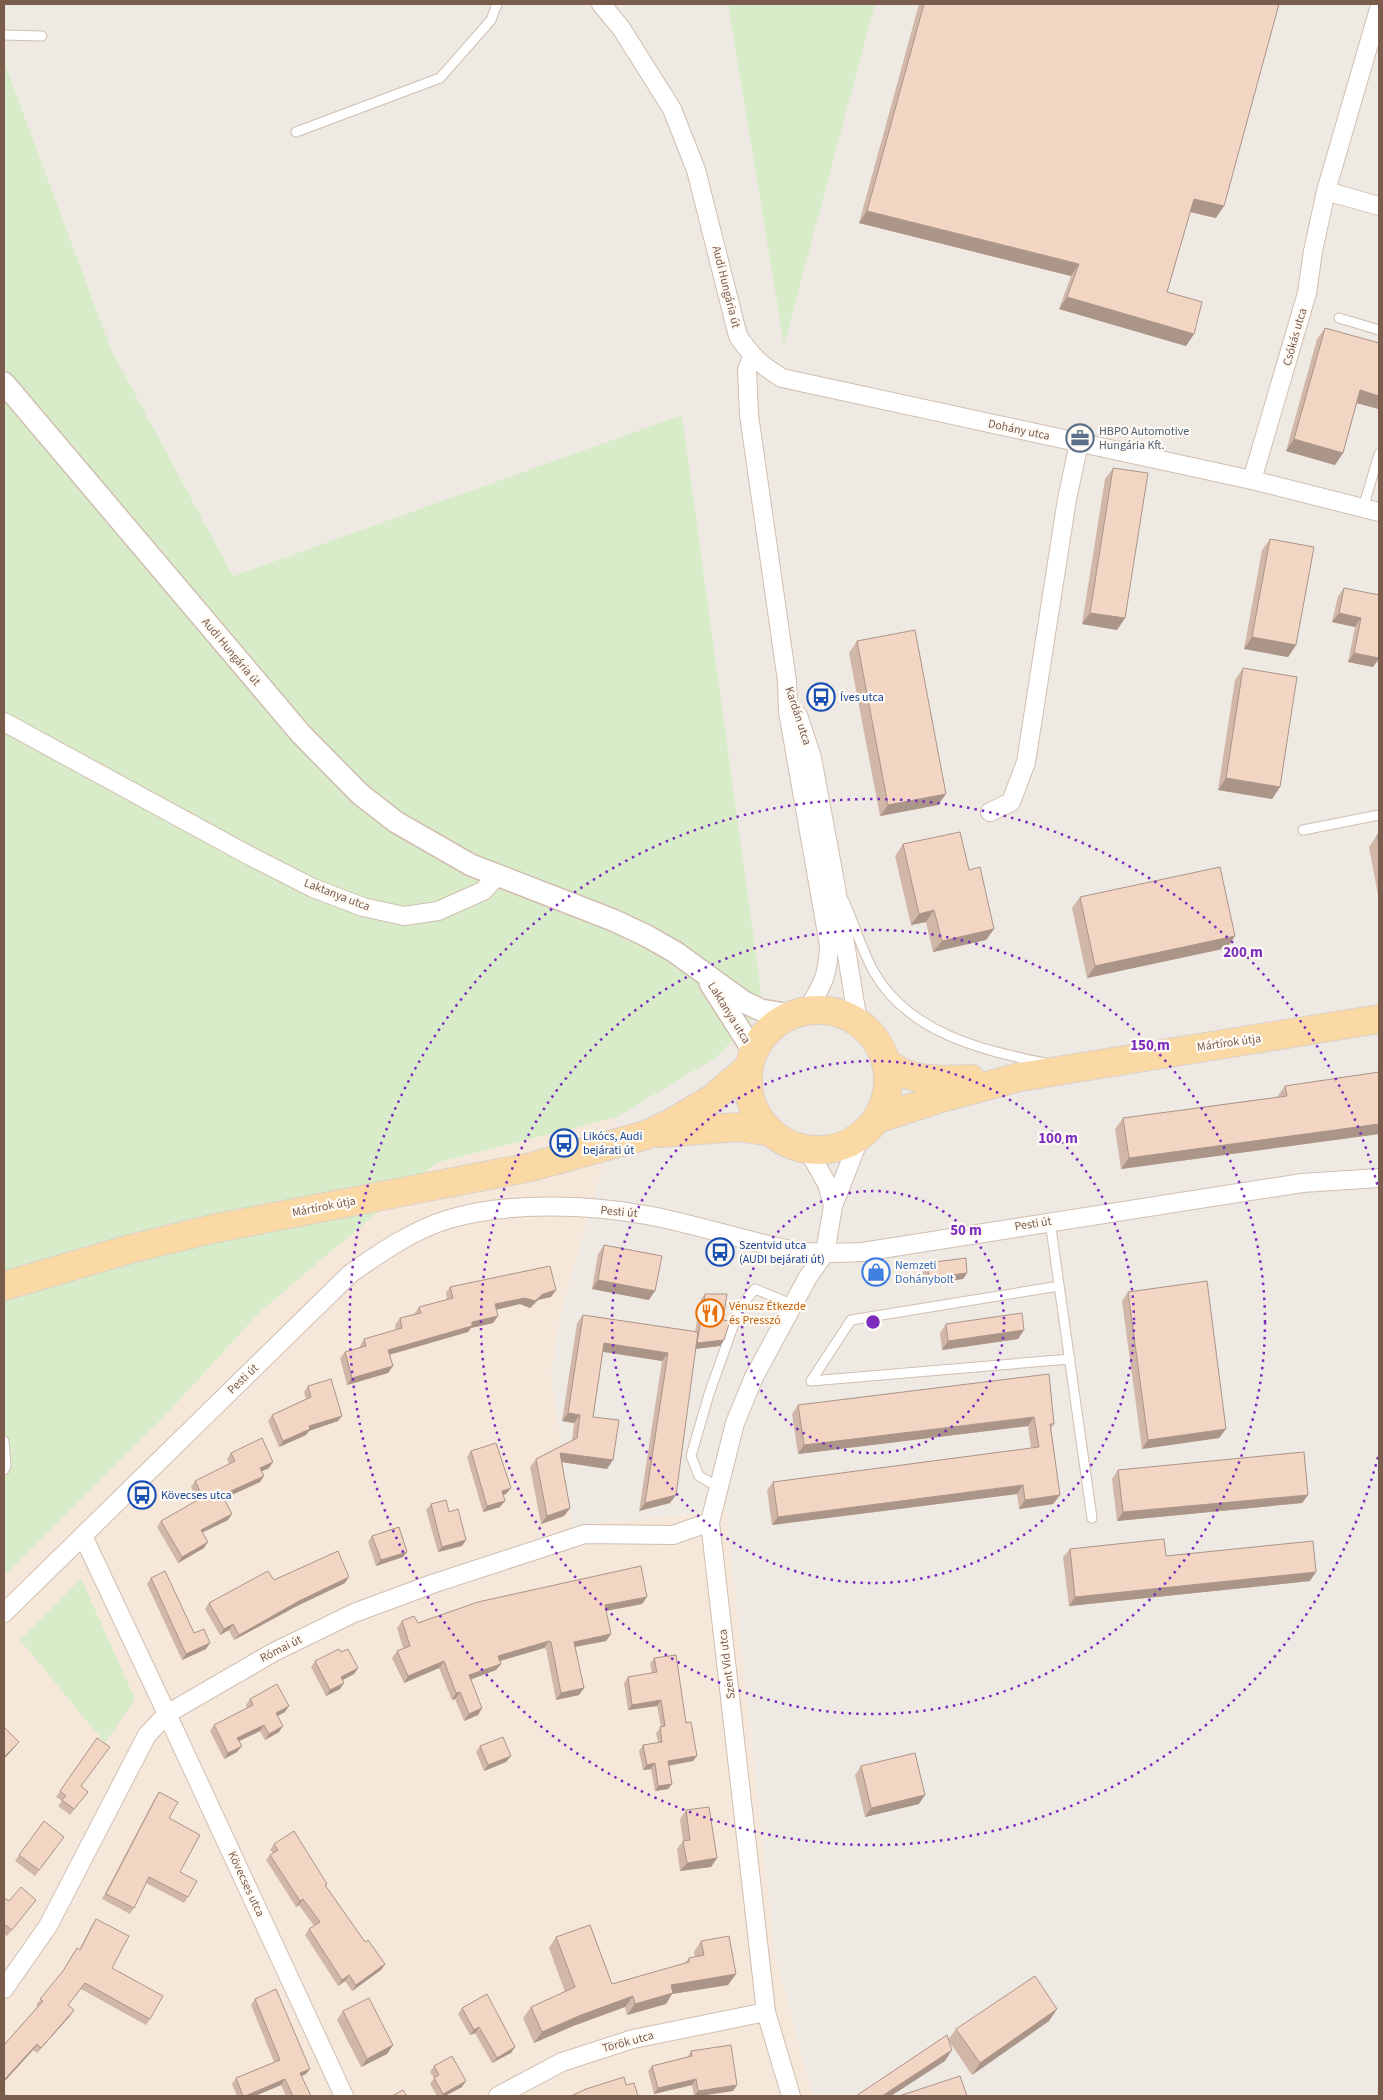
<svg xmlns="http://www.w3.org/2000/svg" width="1383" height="2100" font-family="'Source Sans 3',sans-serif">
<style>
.residential{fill:#f5e8da}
.industrial{fill:#efe9e4}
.green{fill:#d8ecc9}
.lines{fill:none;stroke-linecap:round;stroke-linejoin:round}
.service-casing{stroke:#d1beb0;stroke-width:11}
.minor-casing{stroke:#d1beb0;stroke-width:20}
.tertiary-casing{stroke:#d1beb0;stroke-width:24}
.primary-casing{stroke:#dad1cd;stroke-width:30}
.service{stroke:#fff;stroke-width:9}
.minor{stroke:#fff;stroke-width:18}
.tertiary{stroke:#fff;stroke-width:21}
.primary{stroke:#fbd9a5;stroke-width:28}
.wall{fill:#d1b7a8}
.shaded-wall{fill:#aa9588}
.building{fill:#f3d5c3;stroke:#aa9588}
.ring{fill:none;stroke:#7b2cbf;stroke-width:2.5;stroke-dasharray:2.5 5}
.labels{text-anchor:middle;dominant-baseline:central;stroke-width:4.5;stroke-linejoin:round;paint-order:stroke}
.street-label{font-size:12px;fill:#7a5c4d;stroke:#fffaf3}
.service-label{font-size:12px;fill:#4e5e75;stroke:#fffaf3;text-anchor:start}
.transit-label{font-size:12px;fill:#164399;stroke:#fffaf3;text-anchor:start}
.shop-label{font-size:12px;fill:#366cbe;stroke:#fffaf3;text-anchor:start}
.food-label{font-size:12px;fill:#c56008;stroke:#fffaf3;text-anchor:start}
.centre{fill:#7b2cbf;stroke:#fffaf3;stroke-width:2.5}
.ring-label{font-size:15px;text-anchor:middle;font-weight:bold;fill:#7b2cbf;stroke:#fffaf3;stroke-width:4.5;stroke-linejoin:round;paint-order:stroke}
</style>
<rect width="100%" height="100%" fill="#fdf6ec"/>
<path class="residential" d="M617 1117 560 1317 572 1526 726 1510 776 1958 813 2096H4V1576L161 1420 261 1311 436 1163Z"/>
<path class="industrial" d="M4 4H1379V2096H813L776 1958 726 1510 572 1526 551 1372 560 1317 617 1117 717 1057 761 1010V991L682 416 233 576 111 349 4 61Z"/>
<path class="green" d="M728 4H875L784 345Z
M4 61 111 349 233 576 682 415 761 991V1010L717 1057 617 1117 436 1163 261 1311 161 1420 4 1576Z
M81 1578 135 1699 105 1743 20 1640Z"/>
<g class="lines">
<g class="service-casing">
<path id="service" d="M4 35 42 36
M296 132 440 78 491 20 497 4
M1339 318 1379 330
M1363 508 1379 454
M1303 830 1379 815
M844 901C855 925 861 949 874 972 909 1033 981 1050 1045 1063
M1050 1221 1092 1518
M1059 1286 851 1320 811 1381 1070 1359
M4 1441 6 1466 4 1470
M718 1487 699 1476 691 1456 709 1394 740 1307 755 1289 794 1305"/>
</g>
<g class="minor-casing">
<path id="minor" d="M601 4 621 28 672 109 696 170 738 336C752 357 761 365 782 378L1252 480 1379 512
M1326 191 1379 206
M752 357 747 370 749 415 787 681 788 712 829 945C828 976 823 984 807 1010
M1252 480 1307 293 1313 251 1326 191 1379 9
M798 715 812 758 835 882 858 1022
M4 722 252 857 313 888 363 907 404 916 438 911 483 891 497 876
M990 812 1011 802 1026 762 1067 499 1079 443
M808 1150 827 1184 833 1206
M83 1536 167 1714 344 2096
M4 1613 350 1274C381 1252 413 1230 449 1219 507 1202 587 1204 646 1215 697 1224 746 1242 797 1251 819 1254 840 1253 862 1252L1302 1183 1379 1178
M4 1989 48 1926 147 1735 167 1714 274 1652 354 1613 435 1583 585 1534 673 1535 710 1522
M498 2096 562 2062 633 2039 766 2012
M791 2096 766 2012 710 1522 735 1423 754 1377 808 1277 825 1253 833 1206 860 1137"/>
</g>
<g class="tertiary-casing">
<path id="tertiary" d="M4 383 301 734 360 794 396 822 471 865 613 920 647 936 675 952 744 1002 761 1010 790 1015
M710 983 754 1052"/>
</g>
<g class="primary-casing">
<path id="primary" d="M748 1080a70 70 0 1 1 140 0a70 70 0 1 1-140 0Z
M886 1062C910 1083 940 1080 971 1079
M877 1119 941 1098 1020 1077 1379 1019
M660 1133 738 1127 771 1132
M4 1286 130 1249 212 1229 531 1167 646 1135 673 1122 712 1099 749 1067"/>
</g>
<use href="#service" class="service"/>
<use href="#minor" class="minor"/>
<use href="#tertiary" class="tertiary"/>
<use href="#primary" class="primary"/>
</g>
<path class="wall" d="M919 4H1279L1216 218 1190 212 1167 292 1194 334 1186 346 1059 309 1071 276 859 223Z
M1325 328 1379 343V409L1357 403 1343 453 1335 465 1286 451 1317 339Z
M1113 468 1125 618 1117 630 1082 624 1105 479Z
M1270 539 1296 645 1288 657 1244 649 1262 550Z
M1344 588 1379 595 1373 667 1348 662 1355 627 1332 622 1338 596Z
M857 641 938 805 880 816 849 653Z
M1243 668 1280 787 1272 799 1218 790 1235 680Z
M1377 835H1379V895H1378L1369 847Z
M903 844 969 870 994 929 986 940 933 952 926 922 911 925 895 856Z
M1080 897 1227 948 1087 978 1072 908Z
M1379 1072V1134L1121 1169 1115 1129 1123 1118 1277 1097 1285 1086Z
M604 1245 649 1300 592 1289 598 1254Z
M927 1263 967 1273 963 1279 924 1284 922 1269Z
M450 1287 556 1290 551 1297 538 1300 530 1308 520 1304 497 1309 493 1323 471 1328 468 1332 390 1355 393 1366 388 1373 347 1385 340 1358 345 1352 360 1347V1346L364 1339 396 1330 395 1325 400 1318 414 1314 419 1307 447 1300 446 1293Z
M1128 1292 1226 1429 1219 1438 1142 1449 1122 1301Z
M705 1294 723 1320 724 1340 720 1346 696 1349 670 1503 639 1511 662 1361 603 1352 593 1417 607 1469 562 1462 570 1508 564 1516 541 1524 530 1467 536 1459 572 1441 574 1423 562 1421 577 1323 583 1315 695 1332 701 1299Z
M946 1324 1024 1330 1018 1339 942 1350 940 1333Z
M1049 1374 1054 1424 1051 1429 1060 1495 1053 1504 1019 1509 1017 1494 772 1525 767 1490 773 1482 1031 1448 1028 1426 798 1454 792 1414 798 1405Z
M308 1386 338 1421 309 1431 306 1435 279 1447 268 1421 272 1415 306 1399 304 1392Z
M471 1451 506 1494 503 1495 500 1507 483 1512 467 1457Z
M231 1453 269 1468 262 1471 260 1482 224 1499 228 1520 202 1533 204 1548 178 1563 157 1527 161 1521 198 1500 191 1487 195 1481 229 1464 227 1459Z
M1118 1470 1308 1495 1302 1503 1117 1521 1112 1479Z
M431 1504 449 1512 462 1546 438 1552 426 1510Z
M372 1536 407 1552 403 1557 376 1566 368 1542Z
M1070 1549 1166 1556 1310 1581 1069 1606 1063 1557Z
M151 1578 206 1649 182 1660 147 1584Z
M274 1580 345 1583 295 1607 234 1640 229 1630 220 1635 205 1609 209 1603Z
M642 1604 606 1611 611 1634 606 1641 575 1647 584 1688 579 1695 556 1700 546 1649 544 1648 500 1661 501 1664 496 1670 471 1679 482 1708 478 1715 464 1721 455 1699 452 1700 439 1668 404 1683 392 1658 397 1651 403 1648 397 1628 402 1621 418 1623Z
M341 1652 358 1668 354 1674 343 1680 340 1689 326 1696 311 1667 315 1661Z
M654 1658 686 1723 697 1756 693 1761 669 1766 672 1784 668 1789 655 1791 651 1769 643 1770 639 1751 643 1745 658 1743 656 1733 661 1727 657 1706 628 1710 624 1683 628 1677 652 1673 650 1664Z
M250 1699 285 1712 277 1716 279 1732 265 1740 260 1731 239 1741 237 1752 224 1759 210 1731 214 1725 247 1708 246 1705Z
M97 1738 81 1786 88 1792 70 1815 58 1806 62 1801 56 1797Z
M480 1746 511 1756 506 1762 484 1771 476 1752Z
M861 1766 919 1804 865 1817 855 1775Z
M159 1792 169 1818 180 1872 188 1897 184 1903 146 1883 134 1908 130 1914 102 1899 155 1798Z
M686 1810 717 1858 711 1867 680 1871 677 1849 683 1841 680 1819Z
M44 1821 64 1837 35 1876 15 1861Z
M274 1844 327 1884 326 1886 365 1942 385 1964 381 1970 352 1991 345 1981 338 1986 305 1935 309 1929 314 1926 299 1905 296 1907 266 1860 270 1855 273 1853 270 1850Z
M4 1898 9 1901 36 1900 7 1936 4 1933Z
M96 1919 112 1968 150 2019 146 2025 81 1989 68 2005 70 2016 37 2053 33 2050 4 2082V2045L38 2006 36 2005 61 1975 77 1948 79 1950 92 1925Z
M556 1937 612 1984 684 1964 689 1958 695 1957 694 1952 701 1941 736 1974 728 1985 672 1994 666 2004 627 2015 625 2007 573 2026 534 2043 523 2018 531 2007 565 1992 549 1948Z
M255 1999 306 2074 301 2076 311 2096H286L281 2085 255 2096H237L232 2084 236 2078 274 2062 251 2005Z
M462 2008 511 2053 492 2063 475 2033 470 2035 458 2014Z
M1057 2009 1049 2021 972 2075 949 2041 945 2061 948 2040 956 2029Z
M343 2011 393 2045 387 2054 361 2067 337 2020Z
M691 2051 737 2085 733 2091 699 2096H694L692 2085 654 2094 648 2071 652 2066 687 2058Z
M434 2066 462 2087 445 2096H437L430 2084 434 2078 430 2072Z"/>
<path class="shaded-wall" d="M1194 199 1224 206 1216 218 1186 211Z
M867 211 1079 264 1071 276 859 223Z
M1067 297 1194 334 1186 346 1059 309Z
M1360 390 1379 396V409L1352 402Z
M1294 439 1343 453 1335 465 1286 451Z
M1090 613 1125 618 1117 630 1082 624Z
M1339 613 1361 618 1355 627 1332 622Z
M1252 637 1296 645 1288 657 1244 649Z
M1354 653 1379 658V659L1373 667 1348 662Z
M1226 778 1280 787 1272 799 1218 790Z
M946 794 938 805 880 816 888 805Z
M934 910 926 922 911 925 919 914Z
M994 929 986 940 933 952 942 941Z
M1235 936 1227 948 1087 978 1095 966Z
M1379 1124V1134L1121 1169 1129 1158Z
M967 1273 963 1279 924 1284 929 1278Z
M598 1280 655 1291 649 1300 592 1289Z
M556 1290 551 1297 538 1300 530 1308 520 1304 491 1311 495 1304Z
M498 1316 493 1323 471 1328 468 1332 384 1356 388 1350 472 1322Z
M1024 1330 1018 1339 942 1350 948 1341Z
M724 1340 720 1346 693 1349 697 1343Z
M604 1343 668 1353 662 1361 599 1351Z
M393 1366 388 1373 347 1385 352 1378Z
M568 1413 580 1415 574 1423 562 1421Z
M342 1416 338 1421 309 1431 306 1435 279 1447 283 1441 309 1426Z
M1034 1417 1028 1426 798 1454 804 1445Z
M1226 1429 1219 1438 1142 1449 1148 1440Z
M560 1453 613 1460 607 1469 555 1461Z
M273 1462 269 1468 256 1474 260 1468Z
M264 1476 260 1482 218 1501 222 1495Z
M1023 1485 1017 1494 772 1525 778 1517Z
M511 1488 506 1494 498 1497 502 1491Z
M676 1495 670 1503 639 1511 645 1503Z
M1060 1495 1053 1504 1019 1509 1025 1500Z
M1308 1495 1302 1503 1117 1521 1123 1512Z
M505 1501 500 1507 483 1512 487 1506Z
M570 1508 564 1516 541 1524 547 1516Z
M232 1514 228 1520 197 1535 201 1530Z
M466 1540 462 1546 438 1552 442 1547Z
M208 1542 204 1548 178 1563 182 1557Z
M407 1552 403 1557 376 1566 381 1560Z
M1316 1572 1310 1581 1069 1606 1075 1597Z
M349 1577 345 1583 295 1607 234 1640 239 1635 299 1601Z
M647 1597 642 1604 600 1612 605 1605Z
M233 1624 229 1630 220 1635 224 1629Z
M611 1634 606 1641 569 1648 574 1642Z
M549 1641 544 1648 493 1663 498 1656Z
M210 1643 206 1649 182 1660 186 1654Z
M444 1661 439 1668 404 1683 408 1676Z
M501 1664 496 1670 464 1682 469 1675Z
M358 1668 354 1674 337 1683 341 1677Z
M344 1683 340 1689 326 1696 330 1690Z
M584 1688 579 1695 556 1700 561 1693Z
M460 1692 455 1699 452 1700 456 1693Z
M661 1700 657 1706 628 1710 632 1705Z
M289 1706 285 1712 272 1719 276 1713Z
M482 1708 478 1715 464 1721 469 1714Z
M264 1725 260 1731 233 1744 237 1738Z
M283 1726 279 1732 265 1740 269 1734Z
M19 1742 15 1747 4 1759V1757Z
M242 1746 237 1752 224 1759 228 1753Z
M511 1756 506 1762 484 1771 488 1765Z
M697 1756 693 1761 664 1766 668 1761Z
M655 1763 651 1769 643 1770 647 1765Z
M672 1784 668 1789 655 1791 658 1786Z
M925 1795 919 1804 865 1817 871 1808Z
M717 1858 711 1867 680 1871 687 1863Z
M303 1899 299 1905 296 1907 300 1901Z
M385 1964 381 1970 352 1991 356 1985Z
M736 1974 728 1985 672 1994 666 2004 627 2015 635 2004 671 1985Z
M349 1975 345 1981 338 1986 342 1980Z
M633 1996 625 2007 573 2026 534 2043 542 2032 581 2015Z
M1057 2009 1049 2021 972 2075 980 2063Z
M74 2010 70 2016 37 2053 41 2048Z
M479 2027 475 2033 470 2035 474 2030Z
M37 2044 33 2050 4 2082V2080Z
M393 2045 387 2054 361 2067 367 2059Z
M515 2047 511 2053 492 2063 497 2058Z
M952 2050 945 2061 891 2096H882Z
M310 2069 306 2074 296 2079 300 2073Z
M285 2079 281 2085 255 2096H245Z
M696 2079 692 2085 654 2094 658 2088Z
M466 2081 462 2087 445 2096H442L443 2094Z
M737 2085 733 2091 699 2096H694L698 2091Z"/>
<path class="building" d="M924 4H1279L1224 206 1194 199 1167 292 1202 302 1194 334 1067 297 1079 264 867 211Z
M1325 328 1379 343V396L1360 390 1343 453 1294 439Z
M1113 468 1148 473 1125 618 1090 613Z
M1270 539 1314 547 1296 645 1252 637Z
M1344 588 1379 595V658L1354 653 1361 618 1339 613Z
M915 630 946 794 888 805 857 641Z
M1243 668 1297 677 1280 787 1226 778Z
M960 832 969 870 980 867 994 929 942 941 934 910 919 914 903 844Z
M1377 835H1379V846Z
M1220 867 1235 936 1095 966 1080 897Z
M1379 1072V1124L1129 1158 1123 1118 1287 1096 1285 1086Z
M604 1245 662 1256 655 1291 598 1280Z
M966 1258 967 1273 929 1278 927 1263Z
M550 1266 556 1290 543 1294 535 1301 525 1298 495 1304 498 1316 472 1322V1326L388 1350 393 1366 352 1378 345 1352 366 1346 364 1339 402 1328 400 1318 421 1313 419 1307 453 1298 450 1287Z
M1207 1281 1226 1429 1148 1440 1128 1292Z
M705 1294H727L723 1320 730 1321 724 1340 697 1343Z
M1022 1313 1024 1330 948 1341 946 1324Z
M583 1315 698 1332 676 1495 645 1503 668 1353 604 1343 593 1417 619 1420 613 1460 560 1453 570 1508 547 1516 536 1459 577 1438 580 1415 568 1413Z
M1049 1374 1054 1424H1050L1060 1495 1025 1500 1023 1485 778 1517 773 1482 1039 1447 1034 1417 804 1445 798 1405Z
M331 1379 342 1416 309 1426 310 1429 283 1441 272 1415 311 1397 308 1386Z
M262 1438 273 1462 260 1468 264 1476 222 1495 232 1514 201 1530 208 1542 182 1557 161 1521 203 1497 195 1481 235 1461 231 1453Z
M496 1443 511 1488 502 1491 505 1501 487 1506 471 1451Z
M1304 1452 1308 1495 1123 1512 1118 1470Z
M446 1500 449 1512 458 1509 466 1540 442 1547 431 1504Z
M399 1527 407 1552 381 1560 372 1536Z
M1164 1539 1166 1556 1313 1541 1316 1572 1075 1597 1070 1549Z
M338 1551 349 1577 299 1601 239 1635 233 1624 224 1629 209 1603 268 1571 274 1580Z
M641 1566 647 1597 605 1605 611 1634 574 1642 584 1688 561 1693 551 1642 549 1641 498 1656 501 1664 469 1675 482 1708 469 1714 460 1692 456 1693 444 1661 408 1676 397 1651 410 1646 402 1621 414 1616 418 1623 478 1602Z
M165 1571 194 1633 204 1629 210 1643 186 1654 151 1578Z
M339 1649 341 1652 348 1649 358 1668 341 1677 344 1683 330 1690 315 1661Z
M676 1655 686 1723 691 1722 697 1756 668 1761 672 1784 658 1786 655 1763 647 1765 643 1745 662 1742 660 1727 665 1726 661 1700 632 1705 628 1677 657 1672 654 1658Z
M277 1684 289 1706 276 1713 283 1726 269 1734 264 1725 237 1738 242 1746 228 1753 214 1725 253 1705 250 1699Z
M4 1727 19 1742 4 1757Z
M503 1737 511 1756 488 1765 480 1746Z
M97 1738 110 1747 81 1786 88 1792 74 1809 62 1800 66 1796 60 1791Z
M915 1753 925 1795 871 1808 861 1766Z
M159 1792 178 1802 169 1818 200 1835 180 1872 197 1881 188 1897 149 1877 134 1908 106 1894Z
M709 1807 717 1858 687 1863 683 1841 690 1840 686 1810Z
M44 1821 64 1837 39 1870 19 1855Z
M294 1831 327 1884 325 1885 365 1942 368 1940 385 1964 356 1985 349 1975 342 1980 309 1929 320 1922 303 1899 300 1901 270 1855 278 1850 274 1844Z
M21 1887 36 1900 12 1930 4 1924V1898L9 1901Z
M96 1919 129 1936 112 1968 163 1996 150 2019 85 1983 68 2005 74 2010 41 2048 37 2044 4 2080V2045L43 2001 40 1999 63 1971 77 1948 80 1950Z
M590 1925 612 1984 689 1962V1958L704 1955 701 1941 729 1936 736 1974 671 1985 673 1993 635 2004 633 1996 581 2015 542 2032 531 2007 575 1987 556 1937Z
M1035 1976 1057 2009 980 2063 956 2029Z
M276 1989 310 2069 300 2073 311 2096H293L285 2079 245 2096H243L236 2078 280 2060 255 1999Z
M487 1994 515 2047 497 2058 479 2027 474 2030 462 2008Z
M369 1998 393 2045 367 2059 343 2011Z
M947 2035 952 2050 882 2096H856Z
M731 2045 737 2085 698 2091 696 2079 658 2088 652 2066 692 2056 691 2051Z
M452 2056 466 2081 443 2094 434 2078 439 2075 434 2066Z
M960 2076 967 2096H899Z
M624 2077 626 2085 634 2083 638 2096H571L586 2089Z
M403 2090 407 2096H392Z"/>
<g class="ring">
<circle cx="873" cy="1322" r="131"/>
<circle cx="873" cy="1322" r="261"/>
<circle cx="873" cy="1322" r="392"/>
<path d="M1378 1457A523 523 0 1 1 1378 1187"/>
</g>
<defs>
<g id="office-ring" transform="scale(1.4375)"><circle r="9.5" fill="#fffaf3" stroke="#5c6f8a" stroke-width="1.5"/><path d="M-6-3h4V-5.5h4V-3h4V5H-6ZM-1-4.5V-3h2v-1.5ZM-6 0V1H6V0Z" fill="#5c6f8a"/></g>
<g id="bus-ring" transform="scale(1.4375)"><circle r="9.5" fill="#fffaf3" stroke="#1a4fb4" stroke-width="1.5"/><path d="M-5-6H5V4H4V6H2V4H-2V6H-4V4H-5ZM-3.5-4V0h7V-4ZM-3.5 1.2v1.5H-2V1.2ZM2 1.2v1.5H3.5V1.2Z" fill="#1a4fb4"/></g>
<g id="shop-ring" transform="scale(1.4375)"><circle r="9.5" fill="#fffaf3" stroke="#3f7fe0" stroke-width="1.5"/><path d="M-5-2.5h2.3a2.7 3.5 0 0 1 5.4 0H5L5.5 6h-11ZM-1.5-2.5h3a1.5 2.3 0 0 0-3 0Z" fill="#3f7fe0"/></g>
<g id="restaurant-ring" transform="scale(1.4375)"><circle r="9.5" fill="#fffaf3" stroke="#e8710a" stroke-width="1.5"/><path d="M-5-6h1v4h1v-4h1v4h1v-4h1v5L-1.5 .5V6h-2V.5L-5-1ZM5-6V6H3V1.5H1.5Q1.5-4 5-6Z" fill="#e8710a"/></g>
</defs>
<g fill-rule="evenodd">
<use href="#office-ring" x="1080" y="438"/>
<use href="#bus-ring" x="821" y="697"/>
<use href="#bus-ring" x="564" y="1143"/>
<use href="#bus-ring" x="720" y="1252"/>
<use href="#shop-ring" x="876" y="1272"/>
<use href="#restaurant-ring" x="710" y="1313"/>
<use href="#bus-ring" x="142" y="1495"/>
</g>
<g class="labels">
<g class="street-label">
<text transform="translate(726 287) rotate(76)">Audi Hungária út</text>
<text transform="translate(1295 337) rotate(-74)">Csókás utca</text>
<text transform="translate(1019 430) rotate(12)">Dohány utca</text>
<text transform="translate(231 652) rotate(50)">Audi Hungária út</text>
<text transform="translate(798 716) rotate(72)">Kardán utca</text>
<text transform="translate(337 895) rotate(21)">Laktanya utca</text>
<text transform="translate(729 1013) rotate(58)">Laktanya utca</text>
<text transform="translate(1229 1043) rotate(-8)">Mártírok útja</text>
<text transform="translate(324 1207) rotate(-11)">Mártírok útja</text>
<text transform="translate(619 1212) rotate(5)">Pesti út</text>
<text transform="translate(1033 1224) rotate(-9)">Pesti út</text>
<text transform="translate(243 1379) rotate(-44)">Pesti út</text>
<text transform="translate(281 1649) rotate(-27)">Római út</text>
<text transform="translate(727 1664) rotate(-97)">Szent Vid utca</text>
<text transform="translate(246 1884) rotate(65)">Kövecses utca</text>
<text transform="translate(628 2042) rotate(-15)">Török utca</text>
</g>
<g class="service-label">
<text x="1099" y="431">HBPO Automotive<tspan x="1099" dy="14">Hungária Kft.</tspan></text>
</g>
<g class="transit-label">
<text x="840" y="697">Íves utca</text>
<text x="583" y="1136">Likócs, Audi<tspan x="583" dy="14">bejárati út</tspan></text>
<text x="739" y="1245">Szentvid utca<tspan x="739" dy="14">(AUDI bejárati út)</tspan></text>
<text x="161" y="1495">Kövecses utca</text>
</g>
<g class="shop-label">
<text x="895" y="1265">Nemzeti<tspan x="895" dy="14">Dohánybolt</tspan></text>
</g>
<g class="food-label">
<text x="729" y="1306">Vénusz Étkezde<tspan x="729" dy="14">és Presszó</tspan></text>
</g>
</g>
<circle cx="873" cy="1322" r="8" class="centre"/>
<g class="ring-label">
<text x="1243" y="957">200 m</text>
<text x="1150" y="1050">150 m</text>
<text x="1058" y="1143">100 m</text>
<text x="966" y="1235">50 m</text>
</g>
<rect width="1383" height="2100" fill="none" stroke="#7a5c4d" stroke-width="10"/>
</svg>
